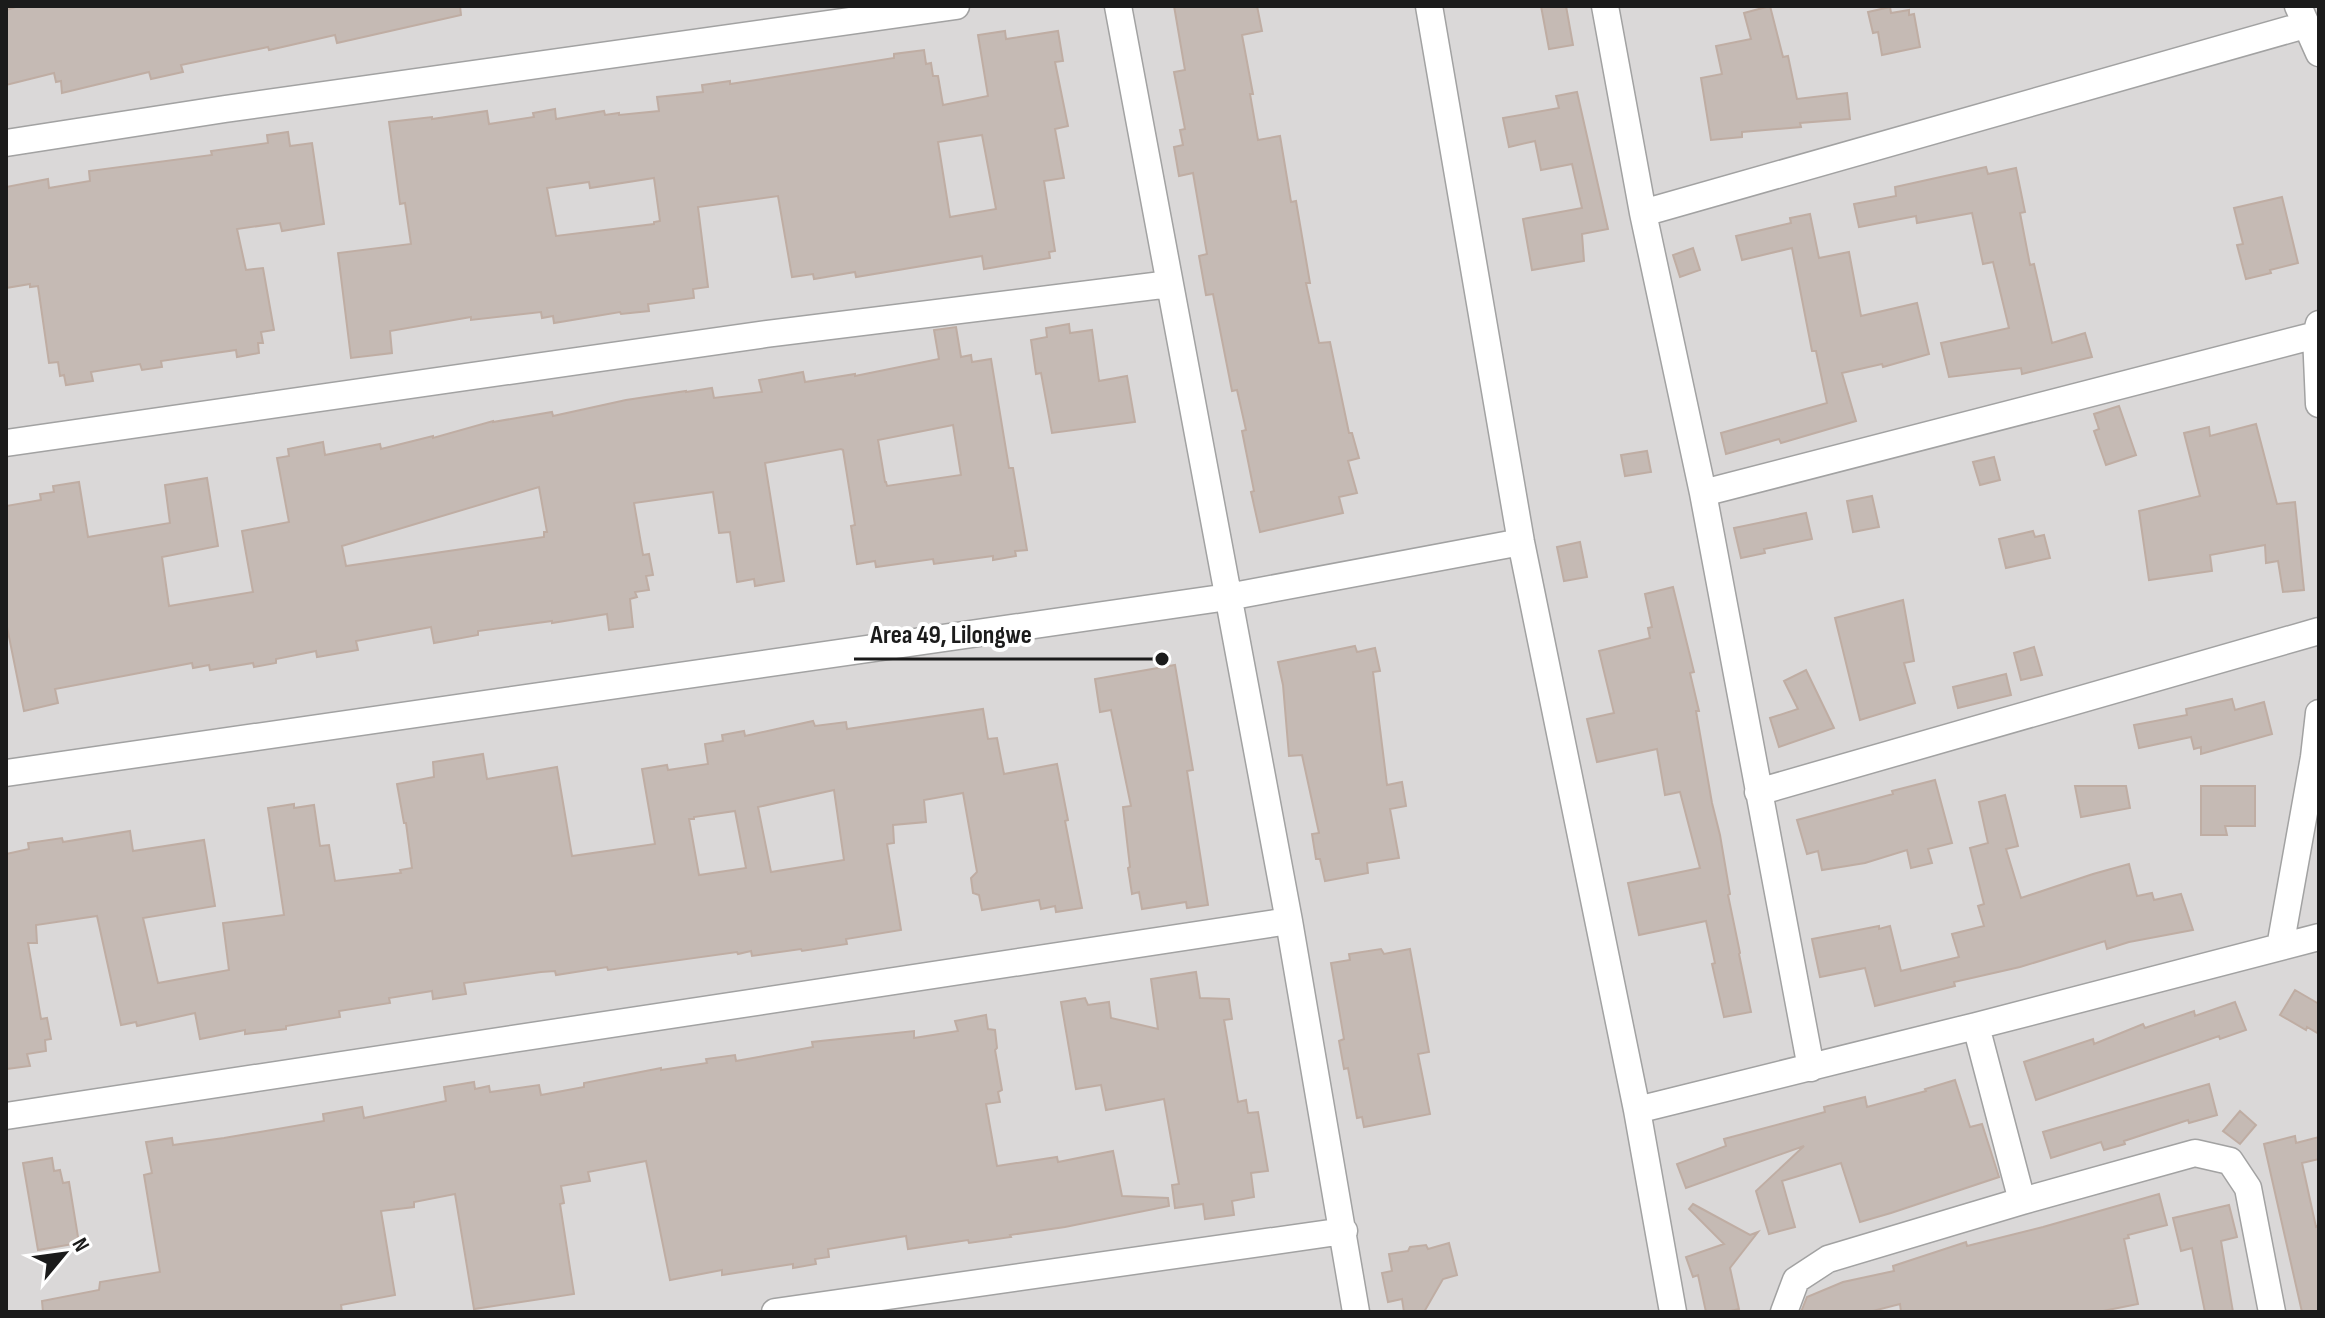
<svg xmlns="http://www.w3.org/2000/svg" width="2325" height="1318" font-family="'Sofia Sans Condensed',sans-serif">
<style>
.residential{fill:#dad8d8}
.building{fill:#c5bab4;stroke:#bfada3;stroke-width:2;fill-rule:evenodd}
.lines{fill:none;stroke-linecap:round;stroke-linejoin:round}
.minor-casing{stroke:#a2a2a2;stroke-width:29}
.minor{stroke:#fff;stroke-width:26}
.leader{fill:none;stroke:#1b1b1b;stroke-width:3}
.callout-dot{fill:#1b1b1b;stroke:#fff;stroke-width:3}
.callout-label{font-size:26px;text-anchor:middle;font-weight:bold;fill:#1b1b1b;stroke:#fff;stroke-width:8;stroke-linejoin:round;paint-order:stroke}
</style>
<rect width="100%" height="100%" fill="#ede8e0"/>
<path class="residential" d="M6 6H2319V1312H6Z"/>
<path class="building" d="M19 6H460L461 15 337 43 335 35 269 50 268 47 181 65 183 72 151 79 149 72 62 93 61 81 56 82 54 73 6 85V10Z
M1174 6H1257L1262 31 1242 35 1253 94H1250L1258 140 1280 136 1291 202 1296 201 1310 283H1306L1319 343 1330 342 1349 433H1352L1359 458 1348 461 1357 493 1339 497 1343 513 1260 532 1251 492 1254 491 1242 431 1246 430 1237 390 1232 391 1213 294 1206 295 1199 256 1207 254 1193 173 1179 176 1174 147 1183 145 1180 130 1185 129 1174 72 1185 70Z
M1541 6H1566L1573 45 1549 49Z
M1770 6 1783 57 1788 56 1797 99 1847 93 1850 119 1800 123 1801 127 1742 132V137L1711 140 1701 78 1722 74 1716 46 1751 39 1744 13Z
M1890 7 1891 13 1909 10V15L1914 14 1920 47 1882 55 1878 32 1873 33 1868 12Z
M1005 31 1006 39 1058 31 1063 61 1055 62 1068 126 1055 129 1064 178 1044 181 1055 251 1049 252 1050 258 984 269 982 256 856 277 855 272 814 279 813 274 792 277 778 196 698 207 708 287 693 289 694 298 648 304 649 311 621 314 620 312 554 323 553 316 542 318 541 312 471 320V317L390 331 392 353 351 358 338 253 411 244 405 203 400 204 389 122 432 117V119L487 111 489 124 534 117 533 113 555 109 556 119 604 111 605 115 619 113V115L659 111 657 97 703 92 702 85 730 81V84L781 76 894 58V54L924 50 926 64 931 63 933 76H938L943 105 988 96 978 35ZM982 135 996 209 950 217 938 142ZM654 178 660 221 654 222V224L556 236 547 188 589 182 590 188Z
M1577 92 1608 229 1582 234 1584 261 1532 270 1523 219 1582 208 1572 164 1541 170 1535 141 1509 147 1503 118 1559 108 1556 96Z
M288 132 290 146 312 143 324 224 282 231 280 223 237 229 246 270 263 268 274 330 261 332 263 343H258L259 353 237 357 236 350 161 361 162 367 142 370 140 364 91 372 93 381 66 385 64 375 60 376 58 362 49 363 38 286 30 287V284L6 288V187L48 179 49 188 90 181 89 171 212 155 211 151 268 143 267 135Z
M1986 167 1988 174 2016 168 2025 212 2020 213 2030 265 2034 264 2052 343 2085 333 2092 357 2022 374 2021 368 1949 377 1941 343 2009 328 1993 262 1983 264 1972 213 1917 223 1916 216 1859 227 1854 204 1896 196 1895 187Z
M2282 197 2298 263 2270 270 2271 273 2246 279 2237 245 2243 244 2234 208Z
M1810 214 1819 258 1849 252 1861 316 1917 303 1929 354 1883 367 1882 364 1842 373 1856 421 1781 443 1779 439 1726 454 1721 433 1827 403 1816 351H1812L1792 248 1742 260 1736 236 1791 223 1790 218Z
M1693 248 1700 270 1680 277 1673 255Z
M1069 324 1070 333 1092 330 1099 381 1127 376 1135 422 1052 433 1041 373 1036 374 1031 340 1047 337 1046 328Z
M956 327 961 357 971 355 972 362 991 359 1009 468H1013L1027 550 1015 551 1016 556 993 560V556L934 564 933 559 876 567 875 561 857 564 851 526 855 525 843 450 841 449 765 463 784 581 755 586 754 579 737 582 730 532 719 533 713 492 634 503 643 555 649 554 653 575 646 576 649 590 635 592 637 597 630 599 633 627 609 630 607 614 552 623V621L478 631V635L434 643 431 627 356 641 358 650 317 657 316 651 276 659V663L254 667 253 663 210 670 209 665 193 668 192 663 55 689 58 703 24 711 6 622V506L41 500 40 494 54 492 53 486 79 482 88 537 170 523 165 485 207 478 218 546 162 557 169 606 253 592 242 531 289 522 277 458 289 456 288 449 323 442 325 455 380 444 381 449 433 436V438L493 421V422L552 412 553 416 626 400 686 391V392L712 388 714 398 762 392 759 380 803 372 805 382 855 374V376L939 359 934 330ZM953 425 961 475 887 486 886 482H885L878 440ZM539 487 547 532H544V537L346 566 342 546Z
M2119 406 2136 455 2106 465 2094 431 2099 429 2094 414Z
M2256 424 2277 504 2295 502 2304 590 2283 592 2278 561 2266 563 2265 545 2210 555 2212 571 2149 580 2139 511 2200 496 2184 433 2209 427 2210 436Z
M1647 451 1651 472 1625 476 1621 455Z
M1994 457 2000 480 1980 485 1973 462Z
M1872 496 1879 527 1853 532 1847 501Z
M1806 513 1812 539 1764 549 1765 553 1741 558 1734 528Z
M2033 531 2035 537 2044 535 2050 558 2006 568 1999 539Z
M1580 542 1587 577 1564 581 1557 547Z
M1673 587 1694 672 1690 673 1699 711H1696L1712 803 1720 835 1730 894 1728 895 1740 953 1739 954 1751 1012 1724 1017 1712 964 1715 963 1706 921 1639 935 1628 883 1700 868 1680 792 1665 795 1657 749 1597 762 1587 719 1614 713 1599 651 1650 638 1648 628 1652 627 1645 594Z
M1903 600 1914 661 1904 663 1915 703 1860 720 1835 618Z
M1355 646 1357 652 1375 648 1380 671 1373 672 1387 785 1402 782 1406 806 1390 809 1399 858 1367 863 1368 873 1325 881 1320 859H1316L1312 834 1319 833 1302 755 1289 756 1283 685 1278 662Z
M2034 647 2042 675 2021 680 2014 653Z
M1175 665 1193 770 1187 771 1208 905 1187 908 1186 902 1142 909 1139 892 1132 894 1128 868 1130 867 1123 807 1131 806 1111 710 1100 712 1095 679Z
M1806 670 1834 728 1779 747 1770 718 1798 709 1784 681Z
M2006 674 2011 695 1958 708 1953 687Z
M2232 699 2235 710 2264 702 2272 734 2201 754V747L2194 749 2191 737 2139 748 2134 725 2187 715 2186 709Z
M983 709 988 739 997 738 1004 774 1057 764 1068 820 1065 821 1082 908 1056 912 1055 906 1041 909 1039 900 982 910 979 895 973 893 971 878 977 872 963 793 924 800 926 822 893 825 894 843 887 844 901 930 846 939 847 944 802 951 801 949 752 956 751 951 738 954 737 952 608 970 607 967 556 975 555 971 541 972 464 983 466 994 433 999 432 991 389 998 390 1003 339 1011 340 1017 286 1026V1029L245 1034V1030L200 1039 195 1013 137 1026 136 1022 121 1025 97 916 36 925 37 943H28L41 1019 47 1018 51 1039 45 1040 46 1051 27 1054 30 1066 6 1069V854L29 849 28 843 62 838 63 842 130 831 133 851 204 840 215 906 143 918 158 983 229 970 223 923 284 915 268 808 294 804V808L314 805 320 846 329 845 335 881 401 873 400 870 412 868 406 823H404L397 784 434 777 433 762 483 754 487 779 557 767 572 856 655 844 642 769 667 765 668 770 708 764 705 744 723 741 722 735 744 731 745 736 813 721 815 726 846 722 847 729ZM834 790 844 860 771 872 758 807ZM735 811 746 868 699 875 689 819H694V817Z
M1935 780 1952 843 1928 849 1932 863 1911 868 1907 850 1865 863 1822 870 1818 851 1807 854 1797 820 1893 794 1892 791Z
M2075 786H2126L2130 808 2081 817Z
M2201 786H2255V826H2225L2227 835H2201Z
M2005 795 2018 846 2006 849 2021 898 2093 874 2129 864 2137 896 2152 893 2154 900 2181 894 2193 930 2129 942 2107 949 2105 941 2020 967 1954 982 1955 986 1875 1006 1865 968 1820 977 1812 939 1879 926V929L1890 926 1901 971 1959 957 1952 934 1984 926 1978 906 1984 904 1970 848 1988 843 1979 802Z
M1381 949 1384 954 1410 949 1429 1052 1418 1054 1430 1114 1364 1127 1362 1117 1357 1118 1348 1068 1344 1069 1339 1041 1344 1039 1331 963 1350 960 1349 954Z
M1196 972 1200 998 1229 999 1232 1019 1224 1020 1238 1102 1246 1100 1248 1113 1258 1112 1268 1171 1251 1173 1254 1197 1232 1201 1234 1215 1205 1219 1203 1204 1175 1208 1172 1185 1179 1184 1164 1099 1106 1110 1101 1085 1076 1089 1061 1002 1085 998 1088 1005 1109 1002 1111 1018 1158 1029 1151 979Z
M2295 990 2319 1004V1034L2307 1027 2306 1030 2280 1015Z
M2235 1002 2246 1030 2220 1039 2219 1036 2036 1100 2024 1062 2093 1039 2094 1044 2143 1024 2145 1028 2194 1011 2195 1016Z
M986 1015 988 1029 995 1030 997 1048 995 1050 1002 1090 998 1092 1000 1102 986 1104 997 1166 1057 1157 1058 1162 1113 1151 1122 1196 1168 1198 1169 1206 1065 1227 1010 1235 1011 1237 969 1243 968 1240 908 1249 906 1236 828 1249 829 1257 815 1259 816 1264 793 1268V1264L722 1275V1270L670 1280 646 1161 588 1172 590 1181 561 1186 564 1203 560 1204 574 1294 474 1309 455 1194 414 1202V1207L381 1211 395 1295 341 1305 342 1312H43L42 1301 99 1290 100 1282 160 1272 144 1175 152 1173 146 1142 172 1138 173 1145 224 1138 324 1121 323 1114 362 1107 364 1118 446 1101 444 1087 474 1082 475 1089 489 1086 490 1092 539 1085 541 1095 584 1087V1083L661 1068V1070L707 1063 706 1059 735 1055 736 1061 813 1047 812 1042 914 1031V1038L958 1031 955 1021Z
M1955 1080 1970 1127 1982 1124 1999 1177 1891 1213 1860 1222 1841 1163 1782 1181 1795 1227 1769 1234 1756 1191 1804 1146 1686 1188 1677 1164 1726 1146 1724 1139 1825 1112 1824 1107 1865 1097 1867 1107 1926 1091 1925 1089Z
M2209 1084 2217 1115 2189 1123 2188 1120 2124 1141 2125 1144 2104 1150 2101 1142 2051 1158 2043 1132Z
M2240 1111 2256 1125 2240 1144 2223 1131Z
M2295 1136 2296 1143 2319 1137V1159L2302 1163 2316 1227 2319 1226V1312H2302L2264 1144Z
M52 1158 54 1171 60 1170 63 1183 69 1182 79 1243 38 1250 23 1163Z
M2159 1194 2167 1225 2128 1235 2129 1238 2124 1239 2138 1304 2098 1312H1901L1900 1304 1869 1312H1801L1807 1297 1843 1282 1894 1271 1893 1266 1966 1242 1967 1246 2043 1227Z
M1693 1204 1750 1235 1758 1232 1730 1268 1739 1309 1726 1312H1706L1698 1275 1693 1277 1686 1257 1724 1244 1689 1209Z
M2229 1205 2237 1237 2221 1241 2233 1312H2205L2192 1248 2181 1251 2173 1218Z
M1449 1243 1457 1275 1443 1279 1424 1312H1404L1402 1299 1388 1302 1382 1273 1392 1271 1389 1254 1408 1251 1410 1247 1426 1245 1428 1249Z"/>
<g class="lines">
<g class="minor-casing">
<path id="minor" d="M1118 6 1289 921 1356 1312
M1429 6 1521 542 1637 1110 1673 1312
M1605 6 1643 213 1703 493 1811 1068
M2298 6 2319 53
M6 143 225 109 956 6
M1643 213 2305 25
M2319 324 2316 335 2319 404
M6 443 766 334 1170 284
M1703 493 2316 335
M6 773 1228 597 1521 542
M1758 792 2319 631
M2280 947 2314 757 2319 713
M1976 1026 2022 1201
M1637 1110 1976 1026 2319 937
M6 1116 1289 921
M775 1312 1344 1231
M1784 1312 1796 1280 1828 1259 2022 1201 2195 1153 2230 1161 2248 1188 2272 1312"/>
</g>
<use href="#minor" class="minor"/>
</g>
<path class="leader" d="M1162 659L1047 659H854"/>
<circle class="callout-dot" cx="1162" cy="659" r="8"/>
<g class="callout-label">
<text x="951" y="643">Area 49, Lilongwe</text>
</g>
<rect width="2325" height="1318" fill="none" stroke="#1b1b1b" stroke-width="16"/>
<g transform="translate(64 1254) rotate(61)" stroke="#ffffff" stroke-width="6" paint-order="stroke">
<path d="M0-6L14 30L0 20L-14 30Z" fill="#1b1b1b"/>
<text y="-12" font-size="22" font-weight="bold" text-anchor="middle" fill="#1b1b1b">N</text>
</g>
</svg>
